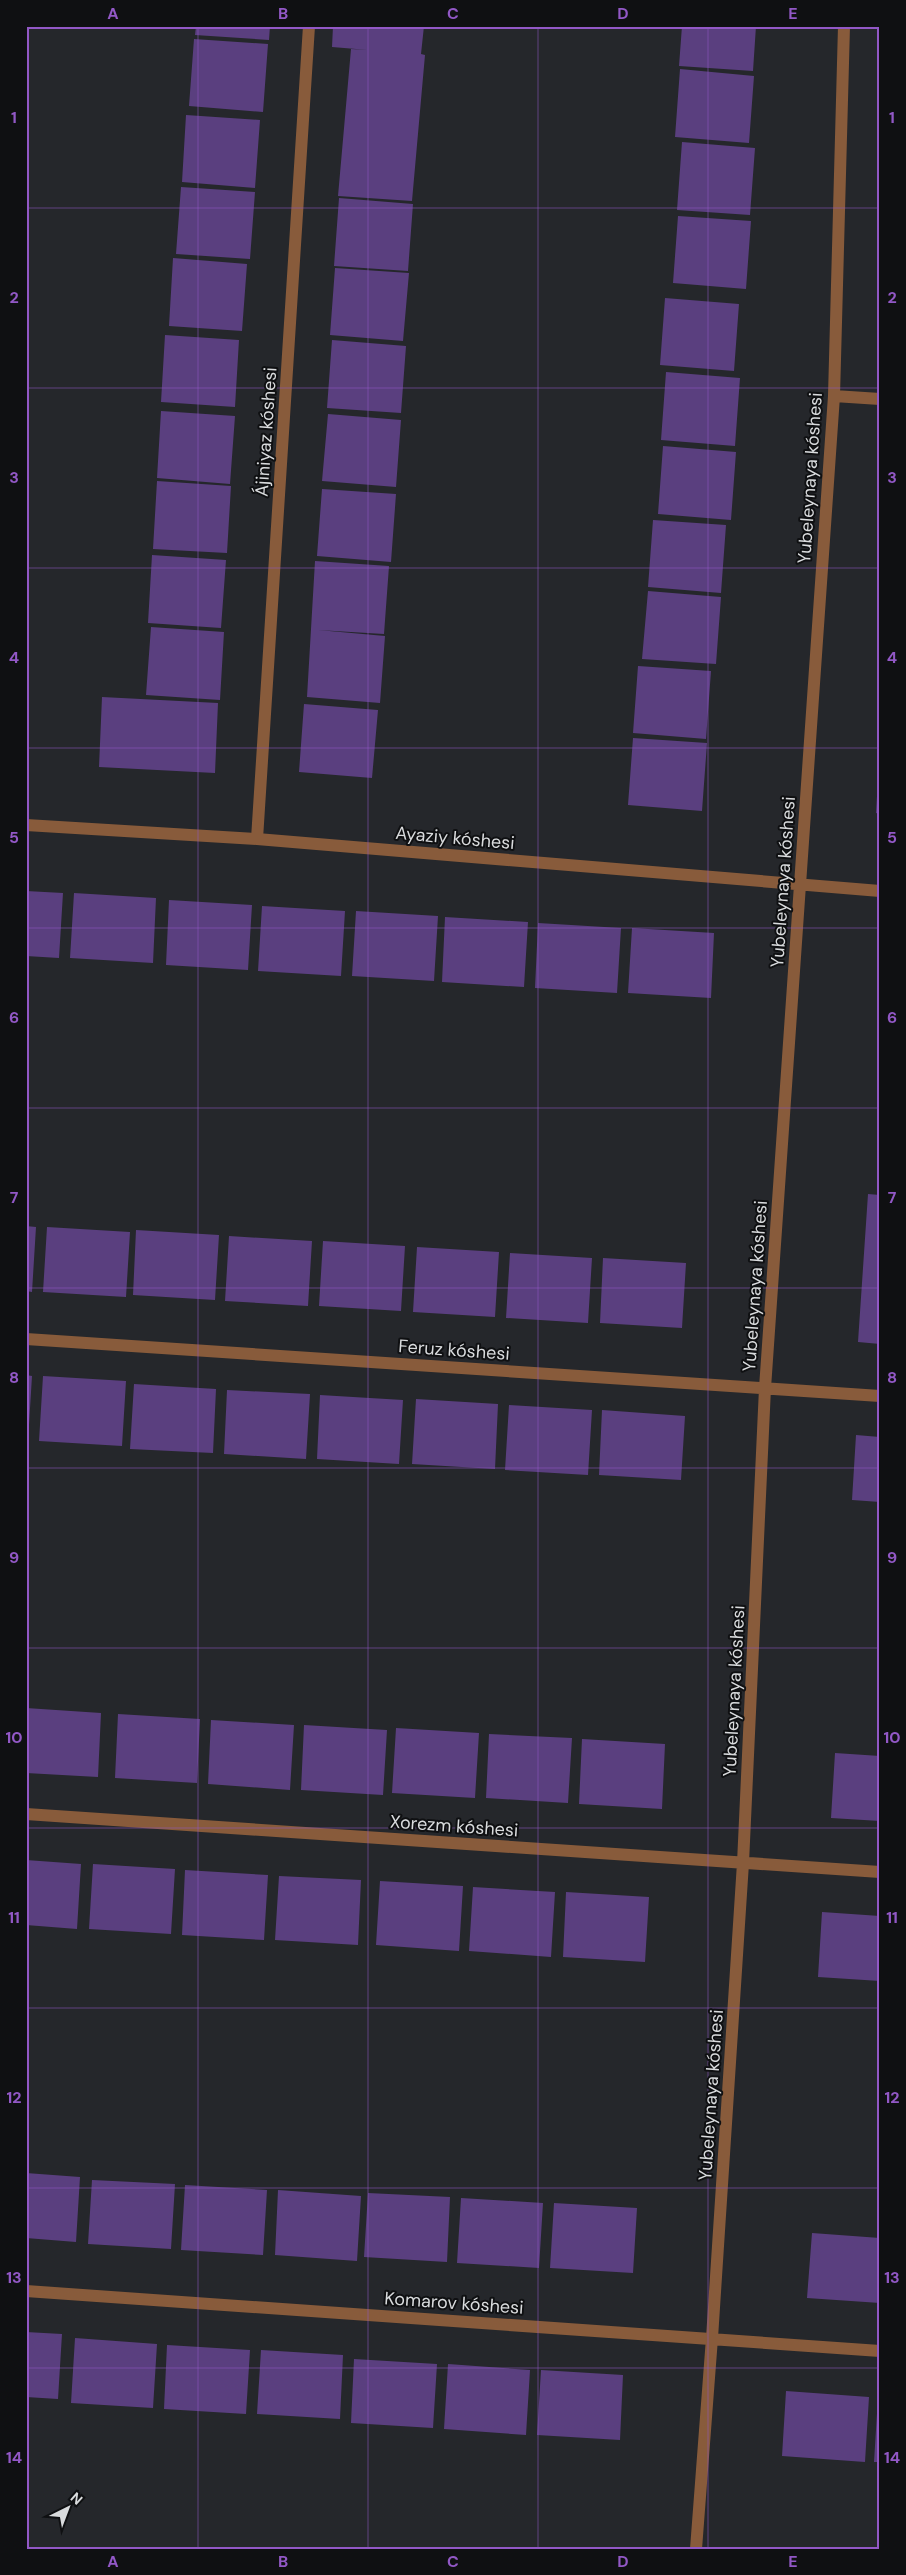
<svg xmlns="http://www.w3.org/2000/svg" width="906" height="2575" font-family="'DM Sans',sans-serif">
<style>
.building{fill:#5a3f7f}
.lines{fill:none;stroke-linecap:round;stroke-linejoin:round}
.minor{stroke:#885b3b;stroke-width:12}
.grid{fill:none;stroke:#9258c6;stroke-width:1;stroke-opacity:0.55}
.labels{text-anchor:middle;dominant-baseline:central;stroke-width:4;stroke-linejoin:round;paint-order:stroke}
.street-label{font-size:18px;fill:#d9dbdd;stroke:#0f1012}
.neatline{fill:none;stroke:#9258c6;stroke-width:2}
.grid-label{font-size:16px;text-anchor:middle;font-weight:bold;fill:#9258c6}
</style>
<rect width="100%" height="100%" fill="#25272b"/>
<path class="building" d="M196 26H270L269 40 195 35Z
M333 26H424L421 54 425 55 412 201 338 196 351 49 368 50 332 47Z
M682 26H756L753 71 679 66Z
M194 39 268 44 263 112 189 106Z
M680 69 754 76 749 143 675 137Z
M186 115 260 120 255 188 182 182Z
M682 142 755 148 750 215 677 210Z
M181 187 255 192 250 259 176 254Z
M339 198 413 204 408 271 334 266Z
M678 216 751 221 746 289 673 283Z
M173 258 247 264 242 331 169 326Z
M335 268 409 273 403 341 330 335Z
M665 298 739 304 734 371 660 365Z
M165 335 239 340 235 407 161 402Z
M332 340 406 346 401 413 327 408Z
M666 372 740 378 735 446 661 440Z
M161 411 235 416 230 484 157 478Z
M328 414 401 420 396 487 322 481Z
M663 446 736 452 731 520 658 514Z
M157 481 231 486 227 553 153 549Z
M322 489 396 494 391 562 317 556Z
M653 520 726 525 721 593 648 587Z
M152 555 226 560 221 628 148 623Z
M315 561 389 566 384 634 318 630 385 636 380 703 307 697Z
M648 591 721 597 716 664 642 659Z
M151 627 224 632 220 700 146 695Z
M638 666 711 671 706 739 633 733Z
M102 697 218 703 215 773 99 767Z
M304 704 378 710 372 778 299 772Z
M633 738 707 743 702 811 628 805Z
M878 779H880V814L876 813Z
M26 891 63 893 59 958 26 956Z
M74 893 156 898 153 963 70 958Z
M169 900 252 905 248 970 166 965Z
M262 906 345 911 341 976 258 971Z
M356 911 438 916 434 981 352 976Z
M445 917 528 922 524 987 442 982Z
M538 923 621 928 617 993 535 988Z
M632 928 714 933 711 998 628 993Z
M868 1194 880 1195V1344L858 1342Z
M26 1226 36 1227 32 1292 26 1291Z
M47 1227 130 1232 126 1297 43 1292Z
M136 1230 219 1235 215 1300 133 1295Z
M229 1236 312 1241 308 1306 225 1301Z
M323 1241 405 1246 401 1311 319 1306Z
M417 1247 499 1252 495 1317 413 1312Z
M510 1253 592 1258 588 1323 506 1318Z
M603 1258 686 1263 682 1328 600 1323Z
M26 1375 32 1376 28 1441H26Z
M43 1376 126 1381 122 1446 39 1441Z
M134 1384 216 1389 213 1453 130 1449Z
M227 1390 310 1394 306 1459 224 1454Z
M320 1395 403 1400 399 1464 317 1459Z
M416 1399 498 1404 495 1469 412 1464Z
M509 1405 592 1410 588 1475 505 1470Z
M602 1410 685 1416 681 1480 599 1475Z
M856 1435 880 1437V1502L852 1500Z
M26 1708 101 1713 98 1777 26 1773Z
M118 1714 200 1719 197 1783 115 1778Z
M211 1720 294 1725 290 1790 208 1784Z
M304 1725 387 1730 383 1795 301 1790Z
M396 1728 479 1733 475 1798 392 1793Z
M489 1734 572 1738 568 1803 486 1798Z
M582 1739 665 1744 662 1809 579 1804Z
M835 1753 880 1756V1821L831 1818Z
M26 1860 81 1864 77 1929 26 1925Z
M93 1864 175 1869 171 1934 89 1929Z
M185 1870 268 1875 264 1940 182 1935Z
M279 1876 361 1880 358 1945 275 1940Z
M380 1881 463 1886 459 1951 376 1945Z
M473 1887 555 1892 551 1957 469 1951Z
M566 1892 649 1897 645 1962 563 1957Z
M822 1912 880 1916V1981L818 1977Z
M26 2173 80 2177 76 2242 26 2238Z
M92 2180 175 2184 171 2249 88 2244Z
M185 2185 267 2190 263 2255 181 2250Z
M278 2190 361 2196 357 2261 275 2255Z
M368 2193 450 2197 447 2262 364 2257Z
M461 2198 543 2203 539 2268 457 2263Z
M554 2203 637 2208 633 2273 550 2268Z
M812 2233 880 2238V2303L807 2298Z
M26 2332 62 2334 58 2399 26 2397Z
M75 2338 157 2344 153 2408 71 2403Z
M167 2345 250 2350 246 2414 164 2409Z
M261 2350 343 2355 340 2419 257 2414Z
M354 2359 437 2364 433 2428 351 2423Z
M448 2364 530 2370 526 2435 444 2429Z
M541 2370 623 2375 620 2440 537 2435Z
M786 2391 869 2397 865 2462 782 2456Z
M878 2397H880V2462H874Z"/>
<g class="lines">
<path class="minor" d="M834 396 880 399
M26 825 257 839 880 891
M257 839 309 26
M26 1339 880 1396
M26 1814 880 1872
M26 2291 880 2351
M696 2549 712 2338 743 1863 765 1388 834 396 844 26"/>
</g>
<path class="grid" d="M198 26V2549M368 26V2549M538 26V2549M708 26V2549M26 208H880M26 388H880M26 568H880M26 748H880M26 928H880M26 1108H880M26 1288H880M26 1468H880M26 1648H880M26 1828H880M26 2008H880M26 2188H880M26 2368H880"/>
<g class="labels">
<g class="street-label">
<text transform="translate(266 432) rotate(-86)">Ájiniyaz kóshesi</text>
<text transform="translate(810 478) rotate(-86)">Yubeleynaya kóshesi</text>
<text transform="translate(455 838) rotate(5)">Ayaziy kóshesi</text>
<text transform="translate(783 882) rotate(-86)">Yubeleynaya kóshesi</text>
<text transform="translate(755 1286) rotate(-86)">Yubeleynaya kóshesi</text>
<text transform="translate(454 1350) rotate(4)">Feruz kóshesi</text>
<text transform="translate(734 1691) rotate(-87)">Yubeleynaya kóshesi</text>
<text transform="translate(454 1826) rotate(4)">Xorezm kóshesi</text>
<text transform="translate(711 2095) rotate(-86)">Yubeleynaya kóshesi</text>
<text transform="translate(454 2303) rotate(4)">Komarov kóshesi</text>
</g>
</g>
<rect width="906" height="2575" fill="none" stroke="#0f1012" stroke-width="55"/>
<g transform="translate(68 2508) rotate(42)" stroke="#0f1012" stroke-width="4" paint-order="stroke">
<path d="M0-4L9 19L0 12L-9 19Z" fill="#d9dbdd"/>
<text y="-8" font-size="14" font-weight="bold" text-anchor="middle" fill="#d9dbdd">N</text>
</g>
<rect x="28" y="28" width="850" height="2520" class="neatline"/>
<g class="grid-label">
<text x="113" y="19">A</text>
<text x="283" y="19">B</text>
<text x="453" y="19">C</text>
<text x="623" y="19">D</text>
<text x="793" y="19">E</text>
<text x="14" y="123">1</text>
<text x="892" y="123">1</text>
<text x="14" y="303">2</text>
<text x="892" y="303">2</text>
<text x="14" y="483">3</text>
<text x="892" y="483">3</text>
<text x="14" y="663">4</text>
<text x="892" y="663">4</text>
<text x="14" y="843">5</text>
<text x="892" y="843">5</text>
<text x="14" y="1023">6</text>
<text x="892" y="1023">6</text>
<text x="14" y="1203">7</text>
<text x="892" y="1203">7</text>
<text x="14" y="1383">8</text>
<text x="892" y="1383">8</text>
<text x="14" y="1563">9</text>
<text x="892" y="1563">9</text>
<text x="14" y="1743">10</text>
<text x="892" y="1743">10</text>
<text x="14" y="1923">11</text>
<text x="892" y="1923">11</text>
<text x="14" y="2103">12</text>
<text x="892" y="2103">12</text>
<text x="14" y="2283">13</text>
<text x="892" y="2283">13</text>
<text x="14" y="2463">14</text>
<text x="892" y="2463">14</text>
<text x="113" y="2567">A</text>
<text x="283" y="2567">B</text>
<text x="453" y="2567">C</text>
<text x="623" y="2567">D</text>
<text x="793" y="2567">E</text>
</g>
</svg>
